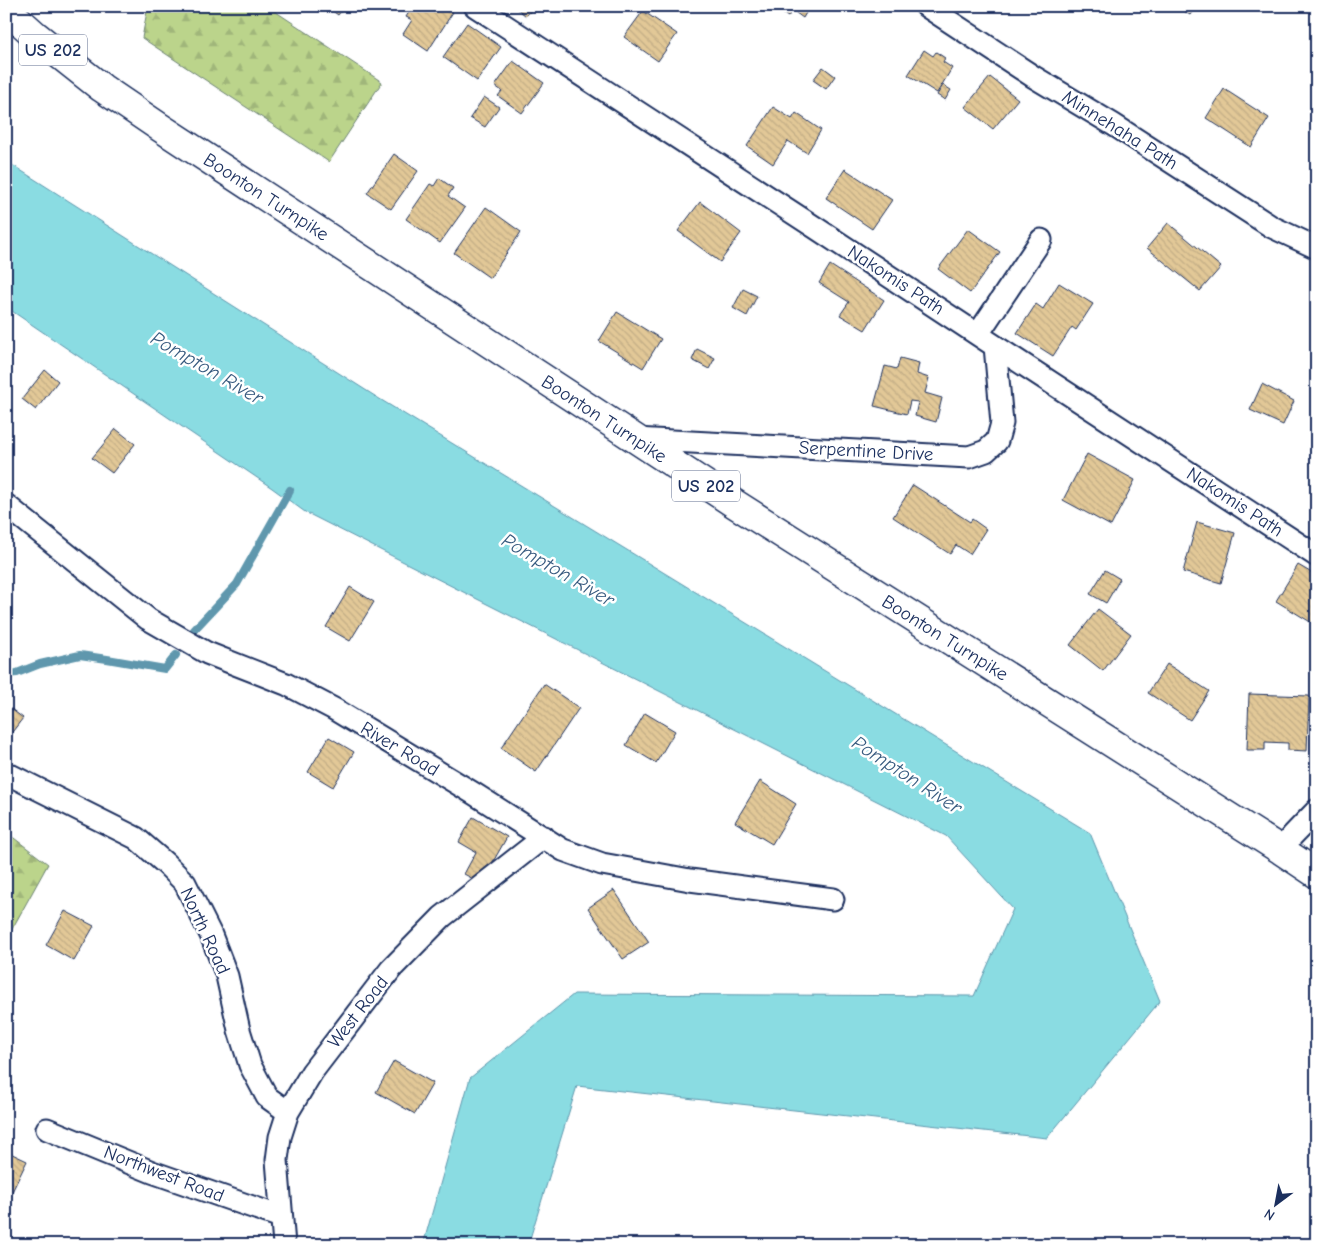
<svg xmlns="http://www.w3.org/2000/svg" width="1323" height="1251" font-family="'Comic Neue',sans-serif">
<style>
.forest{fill:url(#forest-firs);stroke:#6b8274}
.water{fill:#8adce2;stroke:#5e97ad}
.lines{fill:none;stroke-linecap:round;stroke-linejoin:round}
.stream{stroke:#5e97ad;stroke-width:8}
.building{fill:url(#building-back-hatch);stroke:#1b2f5e}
.minor-casing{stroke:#1b2f5e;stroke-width:25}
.primary-casing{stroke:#1b2f5e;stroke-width:31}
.minor{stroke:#fff;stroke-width:21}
.primary{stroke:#fff;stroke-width:28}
.labels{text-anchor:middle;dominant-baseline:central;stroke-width:5;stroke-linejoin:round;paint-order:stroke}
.shield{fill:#fff;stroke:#5f6d8e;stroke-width:1}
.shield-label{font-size:18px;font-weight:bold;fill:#1b2f5e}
.street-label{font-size:19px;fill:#1b2f5e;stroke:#fff}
.water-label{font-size:20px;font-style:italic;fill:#375a7f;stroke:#fff}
</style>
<defs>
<pattern id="forest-firs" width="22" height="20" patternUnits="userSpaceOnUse" patternTransform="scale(1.25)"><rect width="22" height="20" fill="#bbd48b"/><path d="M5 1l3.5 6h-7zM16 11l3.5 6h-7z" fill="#a0b67a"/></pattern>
<pattern id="building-back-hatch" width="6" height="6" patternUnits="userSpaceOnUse" patternTransform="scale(1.25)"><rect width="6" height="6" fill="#e2c897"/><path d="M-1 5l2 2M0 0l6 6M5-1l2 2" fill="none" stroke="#c1ac85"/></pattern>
</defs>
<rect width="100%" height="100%" fill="#fff"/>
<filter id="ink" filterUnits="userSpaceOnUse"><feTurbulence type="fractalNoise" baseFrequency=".02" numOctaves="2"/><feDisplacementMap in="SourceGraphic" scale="10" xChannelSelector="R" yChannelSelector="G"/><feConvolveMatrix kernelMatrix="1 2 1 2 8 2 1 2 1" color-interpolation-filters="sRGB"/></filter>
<g filter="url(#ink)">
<path class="forest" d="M148 6H267L382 82 329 162 142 38Z
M6 832 48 864 6 940Z"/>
<path class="water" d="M6 161 378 398 1090 833 1160 1001 1047 1138 577 1086 528 1245H423L470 1078 574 994 974 996 1013 909 946 836 305 512 272 488 6 307Z"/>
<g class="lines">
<path class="stream" d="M194 630 237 584 290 490
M6 674 17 673 40 664 80 655 107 659 165 669 176 655"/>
</g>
<path class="building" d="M326 6H345L338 15Z
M413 6H444L453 12 428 51 403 34 412 20 406 17Z
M514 6H535L526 16Z
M772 6H810L803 18 792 10 788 17Z
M1176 6H1196L1190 15Z
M643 11 677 34 658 61 624 37Z
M467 23 501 47 477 81 443 57Z
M924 50 933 56 936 52 945 58 943 62 952 68 937 93 908 75Z
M513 61 544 83 522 113 498 96 502 91 495 86Z
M823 67 835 76 826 89 813 80Z
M990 77 1018 99 993 129 965 107Z
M943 85 951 90 945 100 937 95Z
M1224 89 1269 118 1251 147 1206 118Z
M484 97 499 107 485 127 470 118Z
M773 107 792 119 796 113 821 130 807 153 788 141 773 164 747 146Z
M394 154 418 171 391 209 367 193Z
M845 169 892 200 872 229 826 198Z
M439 178 453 188 448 196 465 208 440 243 406 219 430 184 434 186Z
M700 202 741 233 720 262 678 231Z
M486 207 521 232 490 278 454 253Z
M1168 223 1221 267 1200 291 1147 248Z
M968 229 1000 252 970 293 938 269Z
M830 265 884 300 865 330 840 315 849 302 819 283Z
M1059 283 1093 304 1076 330 1072 327 1053 356 1017 333 1036 304 1043 309Z
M743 289 757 296 747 316 733 308Z
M617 312 661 339 643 368 599 341Z
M697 349 715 358 709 369 692 360Z
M900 358 919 363 917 374 929 378 925 393 942 398 936 422 915 416 918 402 910 401 907 414 874 406 885 366 897 369Z
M45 370 58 381 36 410 22 399Z
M1262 384 1294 401 1283 425 1250 410Z
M116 429 135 444 112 473 92 458Z
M1087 454 1135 480 1111 526 1063 500Z
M913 485 970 522 972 519 986 529 970 554 956 545 950 554 893 517Z
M1197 522 1235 533 1221 583 1183 572Z
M1298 565 1317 576V626L1276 601Z
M1105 570 1120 579 1106 603 1090 594Z
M350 587 374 602 350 641 326 627Z
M1098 609 1131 634 1103 671 1070 645Z
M1167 664 1209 691 1190 720 1148 693Z
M544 684 579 708 536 772 501 748Z
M1249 694 1309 696 1307 751 1288 750V743L1265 742V750H1247Z
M6 705 23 718 6 740Z
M645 713 675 731 656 763 626 745Z
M329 737 354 752 333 787 308 772Z
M760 781 796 804 772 844 735 822Z
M473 817 507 837 481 883 464 874 476 852 459 842Z
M614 890 649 942 623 959 588 908Z
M65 911 94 926 74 961 46 945Z
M394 1061 433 1083 415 1114 376 1092Z
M8 1152 27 1161 7 1202 6 1201V1156Z"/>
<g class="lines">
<g class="minor-casing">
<path id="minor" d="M475 6 816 228 995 346 1317 556
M926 6 1034 77 1114 125 1272 227 1317 248
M978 334 1041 240
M635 439 969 457 986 451 997 441 1002 423 995 346
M6 505 148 619 207 653 286 684 334 709 473 793 563 850 602 864 690 880 833 899
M6 773 136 838 166 864 185 883 211 935 227 976 239 1030 250 1065 267 1097 288 1112
M1281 850 1292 836 1317 810
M47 1129 152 1172 281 1217
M284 1245 277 1160 280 1137 288 1112 312 1072 391 969 442 917 544 837"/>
</g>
<g class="primary-casing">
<path id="primary" d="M6 9 35 35 102 88 158 126 732 502 1281 850 1317 874"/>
</g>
<use href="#minor" class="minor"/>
<use href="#primary" class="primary"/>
</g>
</g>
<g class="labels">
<g class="shield">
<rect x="19" y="34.5" width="68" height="31" rx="4"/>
<rect x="672" y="470.5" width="68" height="31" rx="4"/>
</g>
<g class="shield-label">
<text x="53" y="50">US 202</text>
<text x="706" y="486">US 202</text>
</g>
<g class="street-label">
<text transform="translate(1120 130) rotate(32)">Minnehaha Path</text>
<text transform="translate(266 197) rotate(33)">Boonton Turnpike</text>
<text transform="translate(896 280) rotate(33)">Nakomis Path</text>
<text transform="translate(604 419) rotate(33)">Boonton Turnpike</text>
<text transform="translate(866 451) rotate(3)">Serpentine Drive</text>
<text transform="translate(1235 502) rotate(33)">Nakomis Path</text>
<text transform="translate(945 638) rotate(32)">Boonton Turnpike</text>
<text transform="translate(400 749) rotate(31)">River Road</text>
<text transform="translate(205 931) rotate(65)">North Road</text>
<text transform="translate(358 1012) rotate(-52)">West Road</text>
<text transform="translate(164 1174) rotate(21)">Northwest Road</text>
</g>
<g class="water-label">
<text transform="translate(207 368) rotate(30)">Pompton River</text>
<text transform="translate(558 570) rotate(30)">Pompton River</text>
<text transform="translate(907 775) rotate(33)">Pompton River</text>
</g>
</g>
<rect width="1323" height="1251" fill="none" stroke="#fff" stroke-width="25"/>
<rect x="12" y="12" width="1298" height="1226" fill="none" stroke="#1b2f5e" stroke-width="2" filter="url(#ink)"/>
<g transform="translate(1276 1204) rotate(212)" stroke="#ffffff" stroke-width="4" paint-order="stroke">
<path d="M0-4L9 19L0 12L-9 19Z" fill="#1b2f5e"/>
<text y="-8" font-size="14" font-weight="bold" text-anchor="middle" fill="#1b2f5e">N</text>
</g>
</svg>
